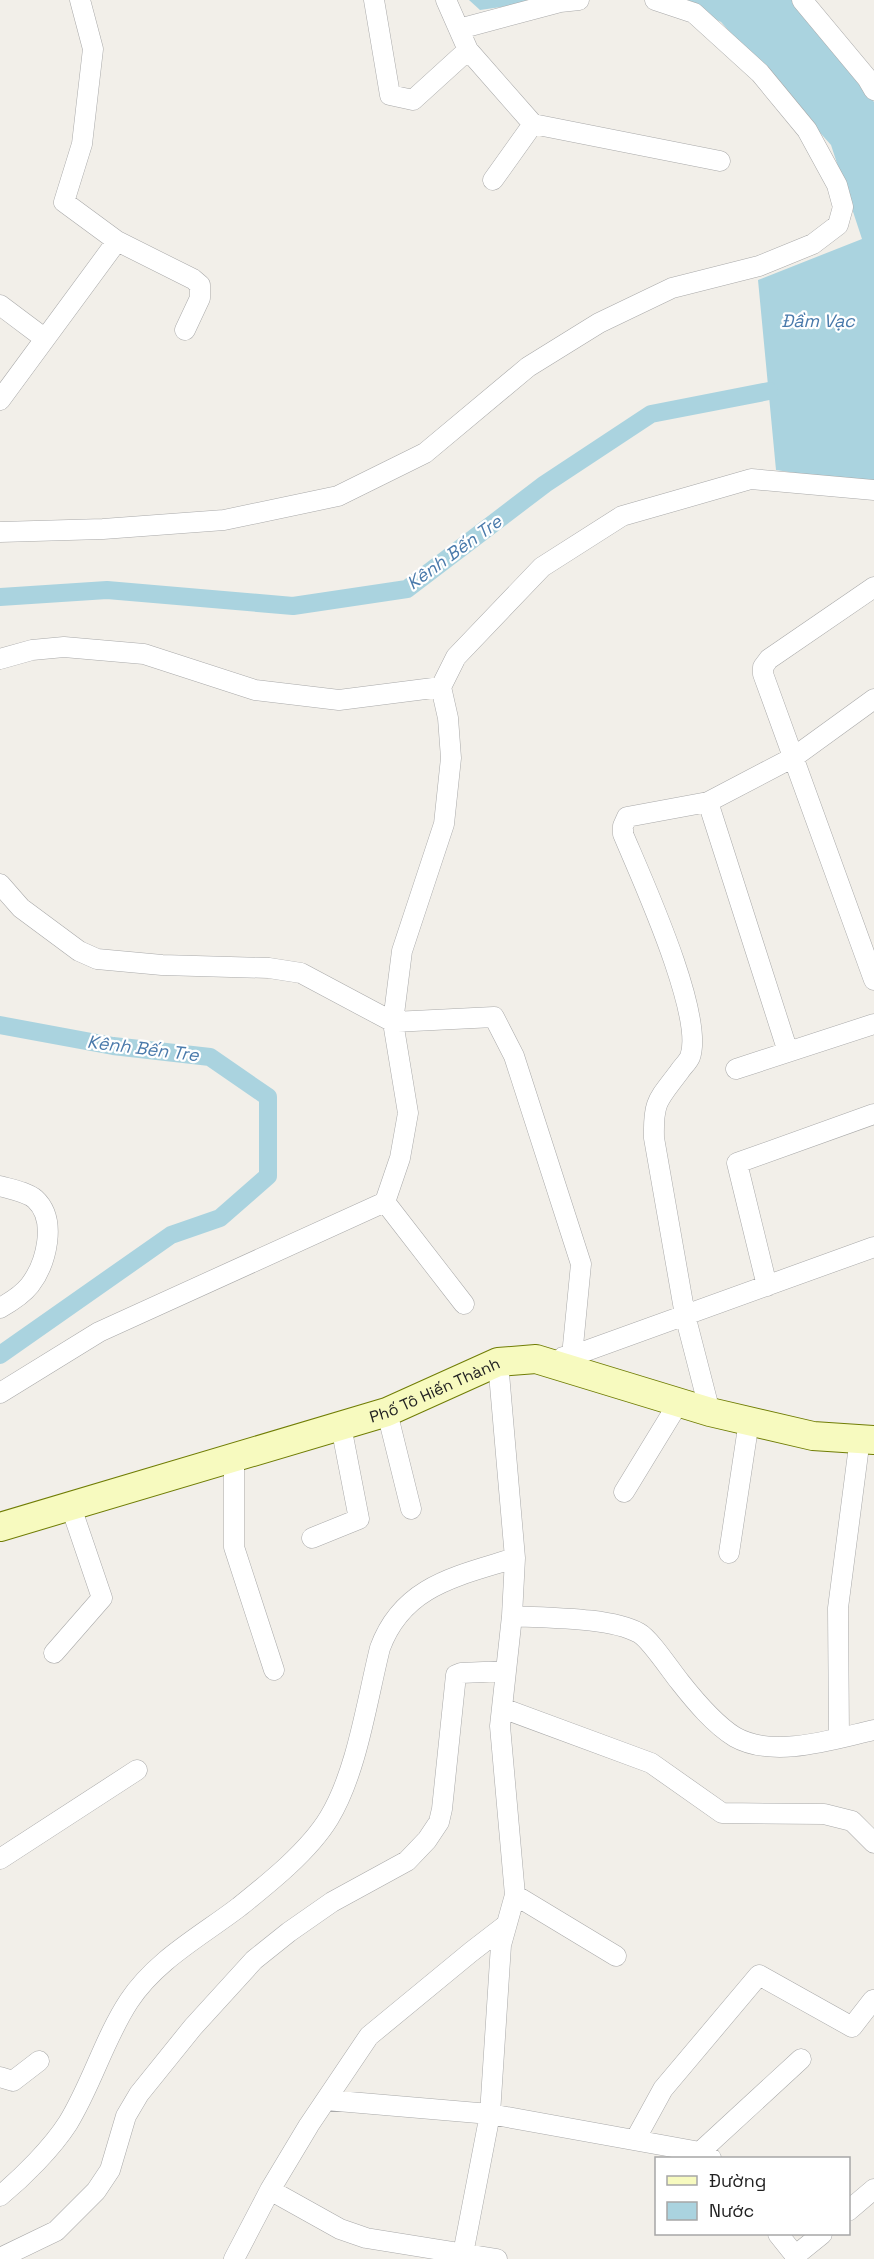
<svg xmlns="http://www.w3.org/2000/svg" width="874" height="2259" font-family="'Space Grotesk',sans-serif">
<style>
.water{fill:#aad3df}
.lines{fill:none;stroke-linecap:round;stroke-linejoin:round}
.canal{stroke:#aad3df;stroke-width:18}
.street-casing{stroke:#a9a9a9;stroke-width:21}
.secondary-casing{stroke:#707d05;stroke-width:30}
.street{stroke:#fff;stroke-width:20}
.secondary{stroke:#f7fabf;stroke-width:28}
.labels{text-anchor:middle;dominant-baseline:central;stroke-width:4.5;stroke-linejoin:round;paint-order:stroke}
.street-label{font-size:16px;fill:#222;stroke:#fff}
.water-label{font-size:18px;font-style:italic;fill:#4a7aab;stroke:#fff}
</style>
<rect width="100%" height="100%" fill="#f2efe9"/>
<path class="water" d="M469 0H549L480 10Z
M675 0H795L874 102V485L776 470 758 280 862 239 831 145 721 22Z"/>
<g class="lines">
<path class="canal" d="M0 597 107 590 293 606 407 589 545 484 651 414 769 391
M0 1025 113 1046 210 1057 268 1097V1176L220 1218 171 1235 0 1355"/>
<g class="street-casing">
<path id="street" d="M374 0 390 95 413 100 468 50
M446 0 468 50 533 124 720 161
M802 0 867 78 874 90
M459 29 560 2 579 0
M493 180 533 124
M117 241 193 279 200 285V298L185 330
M0 305 44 338
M0 400 117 241 64 202 82 144 93 49 80 0
M0 532 103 529 224 520 338 496 425 453 528 367 599 323 672 288 759 266 813 244 838 225 843 207 837 185 807 130 760 73 694 13 655 0
M874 587 769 659 763 667V674L874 980
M0 659 32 650 64 647 144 654 255 690 339 700 441 687
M708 802 788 1052
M0 884 21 908 79 951 97 959 162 965 269 968 301 973 393 1022 494 1017 514 1056 581 1264 572 1356
M736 1069 874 1024
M0 1186C10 1189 27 1192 35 1199 58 1220 46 1264 30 1285 23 1294 9 1303 0 1308
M385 1202 400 1158 408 1113 393 1022 402 951 444 824 451 758 448 718 441 687 456 657 542 567 622 516 751 479 874 490
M767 1286 737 1163 874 1114
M563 1357 572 1356 874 1247
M0 1393 99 1332 385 1202 464 1304
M387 1412 411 1509
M710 1412 685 1315 654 1138C653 1101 658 1100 679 1072 682 1067 688 1062 690 1057 705 1016 641 877 623 834V826L627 817 708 802 794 757 874 699
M234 1458V1547L274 1670
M624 1492 679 1402
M312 1538 359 1519 341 1426
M729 1553 749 1421
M512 1616C546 1618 610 1617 639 1633 650 1639 671 1671 680 1682 695 1701 714 1724 735 1737 774 1759 834 1739 874 1730
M54 1653 102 1598 71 1507
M502 1708 651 1763 722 1813 824 1814 852 1821 874 1843
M839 1738 838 1608 860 1438
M0 1859 137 1770
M515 1895 616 1956
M0 2077 13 2081 39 2061
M326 2100 490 2114 700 2152 711 2158
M635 2140 663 2089 759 1975 852 2027 873 2000
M700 2152 801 2059
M270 2190 340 2229 366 2238 497 2259
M0 2196C23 2177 52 2148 68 2123 92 2084 104 2039 129 2001 156 1960 201 1936 239 1907 269 1883 309 1851 329 1818 357 1772 367 1700 380 1648 403 1585 458 1576 515 1558
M848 2211 874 2189
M778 2234 798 2259
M796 2255 822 2234
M0 2258 56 2231 96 2191 110 2170 126 2116 139 2094 193 2027 254 1960 289 1932 332 1902 407 1861 427 1840 439 1822 442 1809 456 1675 461 1673 506 1671
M234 2259 270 2190 309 2125 369 2036 471 1952 506 1925
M462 2259 490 2114 501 1945 515 1895 500 1726 512 1616 515 1558 498 1362"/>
</g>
<g class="secondary-casing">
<g id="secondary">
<path id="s1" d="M0 1527 387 1412 498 1362 536 1359 710 1412 813 1436 874 1440"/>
</g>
</g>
<use href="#street" class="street"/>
<use href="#secondary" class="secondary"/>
</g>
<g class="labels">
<g class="street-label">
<text stroke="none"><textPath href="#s1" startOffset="456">Phố Tô Hiến Thành</textPath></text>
</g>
<g class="water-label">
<text x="818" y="320">Đầm Vạc</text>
<text transform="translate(454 552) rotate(-36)">Kênh Bến Tre</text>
<text transform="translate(143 1048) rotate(7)">Kênh Bến Tre</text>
</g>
</g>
<rect x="655" y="2157" width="195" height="78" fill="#ffffff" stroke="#a7a7a7" stroke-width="1.5"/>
<rect x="667" y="2176" width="30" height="9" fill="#f7fabf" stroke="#a7a7a7" stroke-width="1.5"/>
<text x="709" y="2187" font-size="18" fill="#222222">Đường</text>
<rect x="667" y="2202" width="30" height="18" fill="#aad3df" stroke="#a7a7a7" stroke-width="1.5"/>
<text x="709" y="2217" font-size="18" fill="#222222">Nước</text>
</svg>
